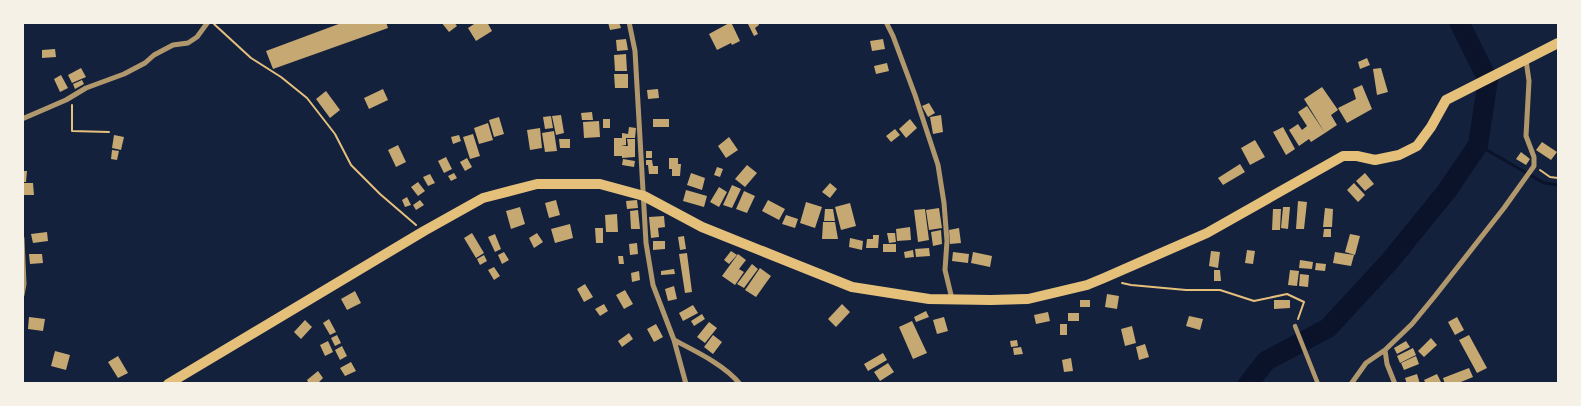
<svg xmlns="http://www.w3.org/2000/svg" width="1581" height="406" font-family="'Titillium Web',sans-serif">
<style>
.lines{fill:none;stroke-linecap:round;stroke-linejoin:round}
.stream{stroke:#0b132b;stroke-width:3}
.river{stroke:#0b132b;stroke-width:20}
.building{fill:#c6a872}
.path{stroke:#e5c07b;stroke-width:2}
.pedestrian{stroke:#b1986c;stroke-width:4.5}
.minor{stroke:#b1986c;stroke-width:5}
.primary{stroke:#e5c07b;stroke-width:10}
</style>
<rect width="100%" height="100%" fill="#14213d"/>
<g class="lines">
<path class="stream" d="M1478 145 1544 183 1558 185"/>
<path class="river" d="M1248 384 1266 361 1328 328 1389 262 1446 192 1478 145 1488 80 1459 22"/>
</g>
<path class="building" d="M344 22H386L388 28 273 69 266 51Z
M441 22H454L457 26 449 32Z
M477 22H487L492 31 476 41 468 28Z
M608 22H619L621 28 610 30Z
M731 22 740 41 732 45 731 43 717 50 709 34Z
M747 22H758L759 25 755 28 758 34 754 36Z
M626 39 628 50 617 51 616 40Z
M883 39 885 49 872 51 870 41Z
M55 49 56 57 42 58V50Z
M626 54 627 71H615L614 55Z
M1367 58 1370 65 1360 69 1358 62Z
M887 63 889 71 876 74 874 66Z
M81 68 86 77 72 83 68 75Z
M1381 68 1388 92 1377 95 1373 69Z
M614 74H628V88H615Z
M61 75 68 88 60 92 54 79Z
M82 80 84 84 75 89 73 84Z
M1362 85 1372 109 1347 123 1338 108 1356 99 1353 89Z
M1322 87 1338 110 1331 115 1337 125 1325 133 1304 99Z
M383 89 388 100 369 109 364 98Z
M658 89 659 98 648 99 647 90Z
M326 91 340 110 330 118 316 99Z
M929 103 935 113 928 117 922 106Z
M1307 106 1325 133 1311 142 1309 139 1299 146 1289 130 1298 124 1302 130 1307 126 1298 112Z
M592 112 593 120H582L581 113Z
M561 115 564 133 556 135 552 116Z
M941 115 943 132 933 134 930 117Z
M551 116 553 128 545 129 543 117Z
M499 117 504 134 494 137 489 120Z
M603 119H610V128H603Z
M653 119H669V127H653Z
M910 119 917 128 906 138 899 129Z
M599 121 600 137 584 138 583 122Z
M488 123 493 140 479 144 474 128Z
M629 127 636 128 635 138H626V145L621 146H628L627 139H635V157L622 158V156H614V138H622V133L628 134Z
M1283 127 1295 149 1286 155 1273 132Z
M540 128 542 148 530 150 527 130Z
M895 129 900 135 891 142 886 136Z
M554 131 557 151 545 152 542 133Z
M473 134 480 156 470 159 463 137Z
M114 135 124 137 121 150 112 148Z
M459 135 461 141 453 144 451 137Z
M729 137 738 150 726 158 718 146Z
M559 139H570V148H560Z
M1255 140 1265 157 1250 165 1241 148Z
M1542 142 1557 152 1551 160 1536 150Z
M398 145 406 162 396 167 388 150Z
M112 150 119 151 117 160 111 159Z
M646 151H652V158H646Z
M1521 152 1530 159 1526 165 1516 159Z
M446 157 452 169 444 173 438 161Z
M467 158 472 167 465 171 460 162Z
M669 158H678V164H681L680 176H672V169H669Z
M623 159 635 161 634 167 622 165Z
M646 160H652L653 166H658V174H649L648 165H646Z
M1240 164 1245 172 1223 185 1218 178Z
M747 165 757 173 745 187 735 179Z
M717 167 723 169 720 177 714 175Z
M22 171H27L26 182H22Z
M454 173 457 178 451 181 448 176Z
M691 173 705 178 702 190 687 185Z
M1365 173 1374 184 1365 191 1356 181Z
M430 174 435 183 428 186 423 177Z
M418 182 425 191 418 196 411 187Z
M22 183H33L34 195H22Z
M830 183 837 189 830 198 822 192Z
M1354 183 1365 195 1358 202 1347 190Z
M732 185 741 189 732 208 723 205Z
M719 187 727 192 719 207 710 202Z
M686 190 707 196 704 207 683 201Z
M744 191 755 196 747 213 736 209Z
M407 197 411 205 405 207 402 200Z
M420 200 424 205 416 210 413 205Z
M556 200 560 215 549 218 545 203Z
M637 200 638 208 627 209 626 201Z
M768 200 785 209 779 220 762 211Z
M1298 201 1307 202 1304 229H1296Z
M806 202 822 207 815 228 800 223Z
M850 203 856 226 841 230 835 207Z
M520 207 525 224 511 229 506 211Z
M1283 207H1290L1288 229 1281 228Z
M939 208 942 228 929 230 926 210Z
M1325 208 1333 209 1332 227H1323Z
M825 209H833L835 221H824Z
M925 209 929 240 918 242 914 210Z
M1273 209H1281L1280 230H1272Z
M638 210 640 229H631L630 211Z
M617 214 618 232H606L605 215Z
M786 215 798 219 795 228 782 224Z
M664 216 665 227 658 228 659 237 651 238 649 217Z
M823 222H835L838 239H822Z
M570 224 573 238 555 243 551 229Z
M910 227 911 240 897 241 896 229Z
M595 228H603V243H596Z
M959 228 961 243 950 244 949 230Z
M1324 229H1331V237H1323Z
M941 230 942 244 933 246 931 232Z
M47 232 48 241 33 243 31 234Z
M472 233 484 253 476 258 464 238Z
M537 233 543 242 534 248 529 238Z
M887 233H895L896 242 889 243Z
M495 234 501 249 495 252 488 237Z
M1350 234 1360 236 1355 255 1345 252Z
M873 235H879L878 248H866L867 239H873Z
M684 236 686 249 680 250 678 237Z
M850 238 863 241 862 250 849 247Z
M653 241H665V249L653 250Z
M637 243 638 254 630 255 629 244Z
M883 244H896V252H883Z
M929 248 930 256 916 257 915 249Z
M913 250 914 257 905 258 904 252Z
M1247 250 1255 251 1253 264 1245 263Z
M731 251 737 255 729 264 724 260Z
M1211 251 1220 252 1218 268 1209 266Z
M504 252 509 260 502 264 498 255Z
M953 252 969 254 968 263 952 261Z
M973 252 992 256 990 267 971 263Z
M1335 252 1354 255 1351 266 1333 263Z
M687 253 692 292 685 293 679 254Z
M29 254H42L43 263 30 264Z
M738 254 746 260 739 269 744 272 735 285 722 276Z
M484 255 487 261 480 265 477 259Z
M618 256H623L624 264H619Z
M1300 260 1313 262 1312 269 1299 268Z
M1316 263 1326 264 1325 271 1315 270Z
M752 264 758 269 744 288 737 284Z
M494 267 500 276 494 280 488 270Z
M760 268 771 276 756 297 745 290Z
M674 269 675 274 661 275V271Z
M1214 270H1220L1221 281H1214Z
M1290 270 1299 271 1297 286 1288 285Z
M639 271 640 280 632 282 631 273Z
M1300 274 1309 275 1308 287 1299 286Z
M585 284 593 297 584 302 577 289Z
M674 286 677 299 668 301 665 289Z
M625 290 633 304 624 309 616 295Z
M355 291 361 303 347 310 341 299Z
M1107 294 1119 296 1117 309 1105 307Z
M1080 300H1090V307H1080Z
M1274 300H1290V308L1274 309Z
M604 304 608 311 600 316 595 309Z
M842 304 850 312 836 327 828 319Z
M693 305 698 313 683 321 679 313Z
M926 311 929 317 916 322 914 317Z
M1048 312 1050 321 1036 324 1034 315Z
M1068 313H1079V321H1068Z
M702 314 705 319 694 326 691 321Z
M1189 316 1203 319 1200 330 1186 326Z
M29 317 45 319 43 331 28 329Z
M944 317 948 331 937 334 933 320Z
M1457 317 1464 330 1455 335 1448 322Z
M329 319 336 332 330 335 323 323Z
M305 320 312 327 301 339 294 332Z
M912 321 927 353 913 359 899 327Z
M709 322 717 328 705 343 697 337Z
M656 324 663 337 654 342 647 329Z
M1060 324H1067V335H1060Z
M1132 326 1136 343 1125 346 1121 329Z
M629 333 633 339 622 347 618 341Z
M337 335 341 343 335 346 331 338Z
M713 335 722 342 713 354 704 347Z
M1469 335 1487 368 1477 373 1459 340Z
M1431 338 1437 345 1424 357 1418 351Z
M1017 340 1018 346 1011 347 1010 341Z
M328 341 333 352 325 356 320 345Z
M1406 341 1410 347 1397 354 1394 348Z
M1145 344 1149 357 1139 360 1136 347Z
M342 346 347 356 340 360 335 350Z
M1021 347 1023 354 1014 355 1013 348Z
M1413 348 1416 355 1400 363 1397 356Z
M55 351 70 355 66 370 51 366Z
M883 353 887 360 868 371 864 364Z
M118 356 128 373 118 378 108 362Z
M1416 356 1419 364 1404 370 1401 363Z
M1071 358 1073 371 1064 372 1062 360Z
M351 362 356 371 345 376 340 368Z
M888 363 894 372 880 381 874 372Z
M1469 368 1473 377 1456 384H1445L1443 378Z
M318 371 323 378 317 384H309L307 380Z
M1417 374 1420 384H1407L1405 378Z
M1437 374 1441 382 1426 384 1424 380Z"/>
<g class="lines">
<path class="path" d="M214 24 251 58 281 77 307 98 335 134 351 165 380 194 416 225
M72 105V131L109 132
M1540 170 1550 177 1558 178
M1122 283 1131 285 1186 290H1220L1254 301 1287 294 1304 302 1298 319"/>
<path class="pedestrian" d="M1295 326 1318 384"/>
<path class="minor" d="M629 22 635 51 646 243 653 285 674 340 686 384
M886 22 893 36 915 95 938 165 944 203 947 241 945 270 952 299
M22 119 66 100 86 88 124 74 145 63 154 55 173 45 188 43 197 37 208 22
M22 238 24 284 22 295
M674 340C695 351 725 365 740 384
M1351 384 1366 363 1385 350
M1395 384 1387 364 1385 350 1412 324 1435 296 1504 208 1534 166V157L1526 136 1529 81 1526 60"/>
<path class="primary" d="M168 384 424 231 483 198 537 184H600L644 196 702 227 852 287 929 299 991 300 1028 299 1087 285 1104 278 1207 233 1343 156H1357L1375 160 1399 155 1417 146 1431 127 1446 100 1558 43"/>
</g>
<rect width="1581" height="406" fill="none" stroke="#f6f1e7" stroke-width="48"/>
</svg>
